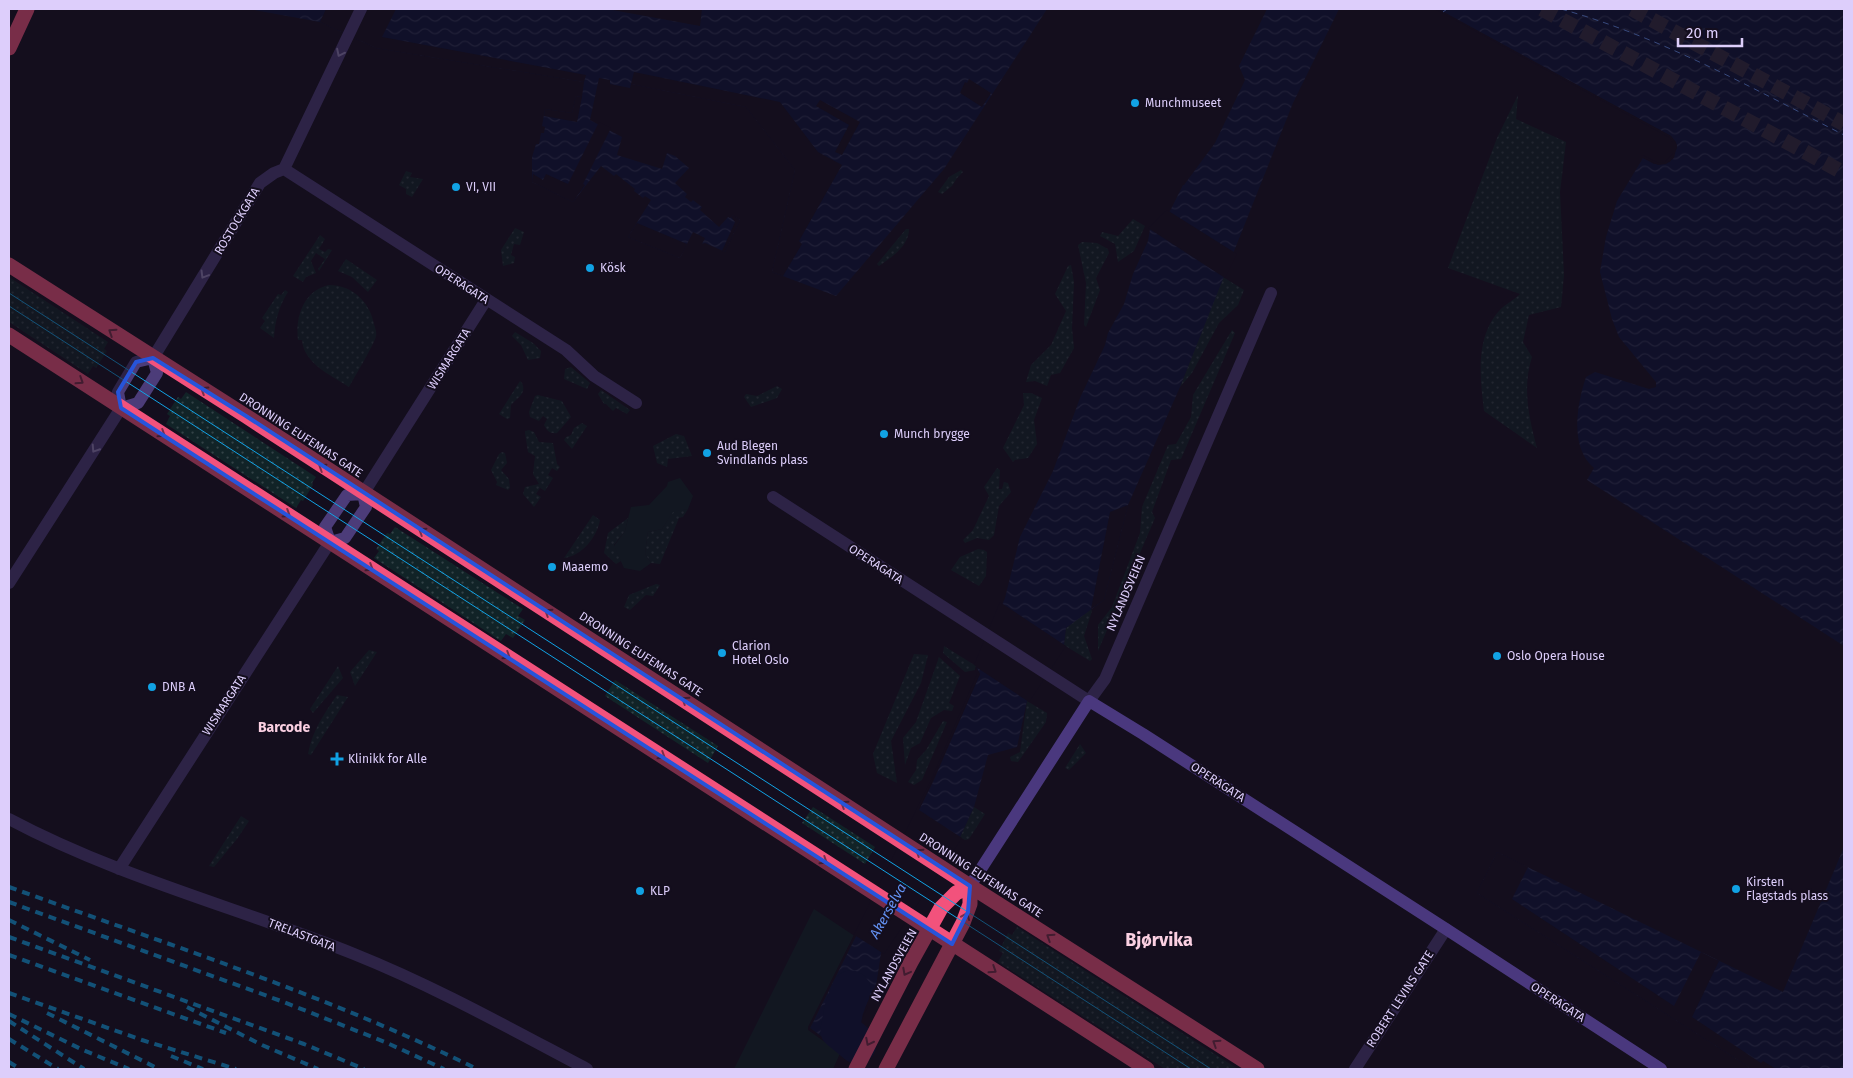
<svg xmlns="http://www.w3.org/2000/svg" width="1853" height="1078" font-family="'Fira Sans',sans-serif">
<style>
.grass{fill:url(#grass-dots)}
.park{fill:#112327}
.water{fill:url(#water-waves)}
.pier{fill:#140e1e}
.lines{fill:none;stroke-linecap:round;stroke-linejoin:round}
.river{stroke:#0c1338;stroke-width:39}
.ferry{stroke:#6492f3;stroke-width:1;stroke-dasharray:6 5;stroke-linecap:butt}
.highway-tunnel{stroke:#322b3f;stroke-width:15;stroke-dasharray:15 8;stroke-linecap:butt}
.street{stroke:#4c3c79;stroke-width:12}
.secondary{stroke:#8d6cf4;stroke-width:12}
.highway{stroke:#f2527c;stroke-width:15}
.tram{stroke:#11a2e4;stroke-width:1}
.rail{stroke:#11a2e4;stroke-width:4;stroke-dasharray:8 6;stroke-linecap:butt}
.oneway{stroke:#9485ba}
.oneway2{stroke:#782d48}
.marked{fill:none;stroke:#2754da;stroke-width:4;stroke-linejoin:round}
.poi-dot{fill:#11a2e4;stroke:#140e1e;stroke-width:2}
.labels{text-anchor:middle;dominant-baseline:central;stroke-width:4;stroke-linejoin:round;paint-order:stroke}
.poi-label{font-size:12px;fill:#ddcefb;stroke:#140e1e;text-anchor:start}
.street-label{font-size:12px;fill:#ddcefb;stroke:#140e1e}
.neighbourhood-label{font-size:14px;font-weight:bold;fill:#fbd0e2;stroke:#140e1e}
.water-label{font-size:14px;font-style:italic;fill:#6492f3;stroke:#140e1e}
.district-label{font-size:18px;font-weight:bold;fill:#fbd0e2;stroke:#140e1e}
</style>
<defs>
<pattern id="grass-dots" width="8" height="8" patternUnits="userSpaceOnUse" patternTransform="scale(1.25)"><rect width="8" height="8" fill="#112327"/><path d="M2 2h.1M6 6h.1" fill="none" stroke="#334247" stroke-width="1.8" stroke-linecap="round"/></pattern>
<pattern id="water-waves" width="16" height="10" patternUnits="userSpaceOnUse" patternTransform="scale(1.25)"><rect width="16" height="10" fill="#0c1338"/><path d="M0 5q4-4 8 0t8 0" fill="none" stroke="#2f3456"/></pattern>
</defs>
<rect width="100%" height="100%" fill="#140e1e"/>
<path class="grass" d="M1518 95 1516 119 1566 142 1560 192 1564 275 1561 307 1529 315 1523 342 1532 357C1522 388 1529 418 1537 448L1484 411C1480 378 1475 338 1499 311 1505 304 1514 300 1520 294L1448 268 1497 138Z
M961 170 963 172 957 178 952 186 942 194 938 192 949 177Z
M406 171 412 173 410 177 423 179 412 197 406 194V189L399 185Z
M1133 219 1145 226 1134 251 1118 262 1115 244 1100 236 1102 232 1118 236Z
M515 228 524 232 520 245 514 244 511 255 515 257 514 263 503 266 501 250Z
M906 229H909C909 246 892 257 879 266L877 264Z
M320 235 325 239 319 249 325 252 328 249 332 250 319 271 318 269 325 259 316 253 311 261 316 273 306 277 303 282 293 276Z
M1082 242 1097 243 1108 249 1109 253 1096 278 1100 290 1086 327 1084 325 1086 283 1078 245Z
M346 259 377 280 368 292 352 277 338 271Z
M1071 265 1074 282 1072 328 1074 348 1060 373 1051 375 1047 386 1035 381 1026 382 1031 365 1051 345 1066 311 1055 294 1068 266Z
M9 277 108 342 104 349 107 351 96 368 93 366 88 374 9 322Z
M1223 277 1244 290 1238 305 1219 323 1192 373 1180 387Z
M329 285C352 285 370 302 374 324 375 327 377 333 376 336 375 343 354 378 349 387 331 375 304 364 302 340H298C295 317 304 290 329 285Z
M285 290 288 292C279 306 275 321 274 338L260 328 265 321 262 318 278 294 281 295Z
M1232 330 1235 333 1181 459 1171 460 1152 512 1155 518 1098 651V625L1112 607 1140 533 1142 507 1168 445 1176 444 1191 417 1193 395Z
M515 332 533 343 541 351 540 358 528 360 521 345 512 336Z
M571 367 590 383 587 389 564 379 565 369Z
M520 381 522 383C527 394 517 398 511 405L510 418 507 419 499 414Z
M777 386 782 389 777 398 751 407 744 397 746 394 757 396Z
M601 390 630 410 627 414 616 408 613 411 606 404H604L598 394Z
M186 392 316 477 312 483 313 485 303 501 301 500 296 508 166 424 170 416 167 414 178 397 181 399Z
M1023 393H1031L1042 398 1034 420 1037 444 1028 458 1015 460 1013 462 1003 448 1024 405Z
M538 395 562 401 571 417 557 433C550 434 547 431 544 425L547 419 543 416 539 421 530 417 529 412 535 396Z
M582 423 587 426 572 449 564 440 566 437 571 435 574 428Z
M529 430 534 432 539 442 553 443 557 464 560 467 557 471 552 468 548 475 553 478 545 491 540 488 536 494 541 497 534 507 523 494 525 487 539 484 533 474 535 456 528 452 525 433V431Z
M676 434 684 436 692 456 668 459 667 467 657 463 653 446Z
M502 452 505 453 507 463 501 470 509 479 510 488 508 490 496 485 497 482 491 470 499 454Z
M997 468 1000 470 999 489H1002L1004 482 1008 483 1011 492 999 506 994 535 989 540 977 538 965 543 963 540 973 530 989 496 984 487Z
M688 509 683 517 679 518 660 564 651 563 645 554 648 532 662 529 673 511Z
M593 515 600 520C597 537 582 556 564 558Z
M628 518 625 531 614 545 621 561 616 564 604 553 608 533Z
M395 527 523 609 518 616 525 620 513 638 506 634 501 641 374 558 379 551 376 549 387 533 390 534Z
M978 549 984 550 987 552 986 576 979 586 951 570 960 557Z
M656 584 660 585 653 596 646 595 630 610 624 607 629 595Z
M1091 609 1092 611 1084 636 1092 659 1090 661 1064 645 1066 628Z
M944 646 976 666 975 670 965 672 943 653Z
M369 650 377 652 355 686 350 672Z
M914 654 928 655 921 683 891 741 897 783 877 773 873 754Z
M939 657 960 676 949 703 954 706 952 711 944 710 931 718 920 743 911 748 905 765 903 738 916 722Z
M338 666 343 678 313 713 310 709Z
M615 680 718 746 708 763 605 696Z
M337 695 348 697 311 755 308 754C312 731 324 714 337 695Z
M1027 701 1047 713 1046 722 1018 762 1011 761 1010 757 1020 752Z
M943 721 947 722 922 780 914 785 908 782 916 770 917 760 926 750Z
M1080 744 1086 753 1069 770 1065 768Z
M813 807 875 847 865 864 802 823Z
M974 807 985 814 969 839 965 840 960 837Z
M241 816 249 821 237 839 214 867 209 866Z
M1017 927 1238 1069H1165L998 962 1003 953 999 951 1008 933 1012 935Z"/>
<path class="park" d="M680 478 693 496 688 509 673 512 662 529 648 532 645 554 651 563 640 571 624 568 614 546 625 531 631 507 649 505 667 486 668 482Z
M814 909 856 937 841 1051 833 1069H734Z"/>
<path class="water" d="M249 9H607L700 26 702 9H1047L944 169 836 296 772 272 795 170 746 107 631 84 630 88 610 84V80L599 78 590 120 622 137 617 155 662 169 667 153 675 156 689 168 675 183 687 194 685 197 691 202 693 200 702 207 700 210 719 227 728 217 730 218 733 215 740 220 725 252 705 243 702 244 705 238 693 232 680 258 628 237 651 200 645 196 643 198 634 191 635 189 616 174 614 176 601 166 573 202 532 182V157L536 144H539L541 133H544L545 127 542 126 545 109 572 113 576 96 582 97 584 82 376 48 320 22Z
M1267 9H1339L1293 103 1180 387 1128 505 1104 600 1066 628 1064 645 1027 701 1017 747 988 755 974 807 960 837 881 953 876 986 841 1051 810 1028 933 782 980 674 976 666 1005 598 1020 537 1053 471 1080 398 1105 345 1108 333 1124 304 1133 274 1148 241 1150 229 1170 211 1183 185H1184L1215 143 1245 80 1239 66Z
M1438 9H1844V646L1587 480 1594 468C1569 447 1577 404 1586 377L1595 372 1649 389 1656 387V382L1619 337 1612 319 1600 272 1606 237 1617 201 1643 158 1654 164 1670 162 1677 148 1676 142 1671 136Z
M1844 847V1069H1748L1749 1067 1477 893 1497 852 1783 992Z"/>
<path class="pier" d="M326 9H396L382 37 586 75 584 82 376 48 320 22Z
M1435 9H1438L1671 136 1677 145 1674 158 1666 164 1658 165 1643 158 1641 156 1643 155 1658 163 1665 162 1673 153V143L1670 138Z
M634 72 780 102 818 152 842 165 799 241 802 244 783 276 772 272 795 170 746 107 631 84Z
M969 79 991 93 982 107 960 93 965 82 967 83Z
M576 96 582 97 577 122 544 116 545 109 572 113Z
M820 100 860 122 842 155 835 152 849 125 816 106Z
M599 122 611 128 583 184 585 185 573 202 532 182 533 174 543 180 546 174 568 184Z
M1167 210 1237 254 1225 278 1148 228Z
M733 215 740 220 725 252 722 251 735 222 731 217Z
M637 223 687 244 680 258 628 237Z
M1128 505 1104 600 1091 609 1110 512Z
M1000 602 1066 646 1029 702 976 667 980 674 919 810 962 838 884 954 856 936 810 1028 841 1051 866 1006 868 1007 848 1045 840 1053 808 1030V1027L931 780 977 674 975 670 976 666 974 665Z
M1497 852 1528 867 1512 899 1674 1006 1701 952 1719 961 1692 1017 1761 1063 1763 1061 1776 1069H1748L1749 1067 1477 893Z"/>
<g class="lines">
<path class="river" d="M851 990 844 1009 840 1030 857 1044"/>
<path class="ferry" d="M1561 9C1661 37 1752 88 1844 135
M1443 12 1447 9"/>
<path class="highway-tunnel" d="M1542 9 1844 173
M1632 9 1844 124"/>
<path class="street" d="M284 169 566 350 594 376 636 403
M121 408 118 392 136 362 153 358 260 183 274 173 284 169 361 9
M773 497 1089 701 1105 679 1271 293
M330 542 325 527 347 495 363 494
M9 583 121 408 138 403 157 373 153 358
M9 819C118 877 239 908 354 954 434 986 511 1029 587 1069
M119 869 330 542 345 538 366 507 363 494 486 300
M1355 1069 1446 929"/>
<path class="secondary" d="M970 886 1089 701 1143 734 1446 929 1661 1069"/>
<path class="highway" d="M9 48 27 9
M9 265 246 416 970 886 1257 1069
M9 335 1147 1069
M856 1069 911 962 941 908 956 893 970 886
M886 1069 963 923 970 904V886"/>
<path class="tram" d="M9 293 1211 1069
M9 306 1191 1069"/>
<path class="rail" d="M9 887C166 944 327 995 477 1069
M9 902 281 1001 385 1042 444 1069
M9 920 90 960
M9 937 304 1044 364 1069
M9 955 226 1033
M9 993 142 1040 236 1069
M187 1007 262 1045 318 1069
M47 1013 159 1069
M9 1014 83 1050 129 1069
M9 1021 84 1069
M9 1039 58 1069
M171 1056 203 1069
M9 1062 20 1069"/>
</g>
<defs><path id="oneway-chevron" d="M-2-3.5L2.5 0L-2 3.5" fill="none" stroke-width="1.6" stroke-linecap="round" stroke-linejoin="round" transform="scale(1.25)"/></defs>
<g class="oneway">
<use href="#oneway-chevron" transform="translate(340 53) rotate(116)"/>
<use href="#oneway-chevron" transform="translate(204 275) rotate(121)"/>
<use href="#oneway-chevron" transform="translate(95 449) rotate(123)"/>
</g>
<g class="oneway2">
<use href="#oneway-chevron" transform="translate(112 332) rotate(-147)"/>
<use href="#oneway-chevron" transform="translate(80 381) rotate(33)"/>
<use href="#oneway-chevron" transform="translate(204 390) rotate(-148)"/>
<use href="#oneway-chevron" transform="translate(162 434) rotate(33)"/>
<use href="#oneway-chevron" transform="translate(322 467) rotate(-147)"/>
<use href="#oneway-chevron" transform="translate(287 514) rotate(32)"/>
<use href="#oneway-chevron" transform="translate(422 531) rotate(-147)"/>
<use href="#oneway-chevron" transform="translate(370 568) rotate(33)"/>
<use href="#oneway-chevron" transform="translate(548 612) rotate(-147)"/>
<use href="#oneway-chevron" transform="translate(507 656) rotate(33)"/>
<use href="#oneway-chevron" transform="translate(685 700) rotate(-147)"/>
<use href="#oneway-chevron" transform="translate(662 756) rotate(33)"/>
<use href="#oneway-chevron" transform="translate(844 804) rotate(-147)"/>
<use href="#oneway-chevron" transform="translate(919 852) rotate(-147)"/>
<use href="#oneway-chevron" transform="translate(824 861) rotate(33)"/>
<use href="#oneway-chevron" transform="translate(966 916) rotate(-68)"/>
<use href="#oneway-chevron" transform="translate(1050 937) rotate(-147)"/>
<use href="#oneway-chevron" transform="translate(993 970) rotate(33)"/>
<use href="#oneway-chevron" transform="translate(906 972) rotate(118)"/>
<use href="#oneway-chevron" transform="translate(869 1042) rotate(117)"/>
<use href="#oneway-chevron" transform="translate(1216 1043) rotate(-147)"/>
</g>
<path d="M0 0H1853V1078H0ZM153 358 246 416 970 886 968 912 952 944 121 408 118 392 136 362Z" fill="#140e1e" fill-opacity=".55" fill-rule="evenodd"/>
<path class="marked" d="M153 358 246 416 970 886 968 912 952 944 121 408 118 392 136 362Z"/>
<g class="poi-dot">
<circle cx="1135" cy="103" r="5"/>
<circle cx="456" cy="187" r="5"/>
<circle cx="590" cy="268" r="5"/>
<circle cx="884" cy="434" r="5"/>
<circle cx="707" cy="453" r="5"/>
<circle cx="552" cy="567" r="5"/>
<circle cx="722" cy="653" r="5"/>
<circle cx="1497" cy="656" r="5"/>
<circle cx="152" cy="687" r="5"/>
<path d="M334.5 751.5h5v5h5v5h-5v5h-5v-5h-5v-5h5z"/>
<circle cx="1736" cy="889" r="5"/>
<circle cx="640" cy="891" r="5"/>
</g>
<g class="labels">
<g class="poi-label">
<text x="1145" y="103">Munchmuseet</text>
<text x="466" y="187">VI, VII</text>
<text x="600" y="268">Kösk</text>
<text x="894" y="434">Munch brygge</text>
<text x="717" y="446">Aud Blegen<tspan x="717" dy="14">Svindlands plass</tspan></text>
<text x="562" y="567">Maaemo</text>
<text x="732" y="646">Clarion<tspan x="732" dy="14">Hotel Oslo</tspan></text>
<text x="1507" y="656">Oslo Opera House</text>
<text x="162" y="687">DNB A</text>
<text x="348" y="759">Klinikk for Alle</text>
<text x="1746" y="882">Kirsten<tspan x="1746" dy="14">Flagstads plass</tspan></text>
<text x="650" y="891">KLP</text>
</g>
<g class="street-label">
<text transform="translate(237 221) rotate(-59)">ROSTOCKGATA</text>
<text transform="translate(462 284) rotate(33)">OPERAGATA</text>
<text transform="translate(449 359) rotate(-58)">WISMARGATA</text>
<text transform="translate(301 435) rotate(33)">DRONNING EUFEMIAS GATE</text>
<text transform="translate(876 564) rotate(33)">OPERAGATA</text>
<text transform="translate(1126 593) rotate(-67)">NYLANDSVEIEN</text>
<text transform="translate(641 654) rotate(33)">DRONNING EUFEMIAS GATE</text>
<text transform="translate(224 705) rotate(-57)">WISMARGATA</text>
<text transform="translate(1218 782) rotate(33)">OPERAGATA</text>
<text transform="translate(981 875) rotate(33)">DRONNING EUFEMIAS GATE</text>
<text transform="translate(302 935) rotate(21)">TRELASTGATA</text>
<text transform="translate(894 965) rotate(-61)">NYLANDSVEIEN</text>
<text transform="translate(1400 999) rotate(-57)">ROBERT LEVINS GATE</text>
<text transform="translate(1558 1002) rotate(33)">OPERAGATA</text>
</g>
<g class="neighbourhood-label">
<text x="284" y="727">Barcode</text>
</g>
<g class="water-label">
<text transform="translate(888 911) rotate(-61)">Akerselva</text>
</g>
<g class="district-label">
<text x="1159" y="940">Bjørvika</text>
</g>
</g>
<rect width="1853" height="1078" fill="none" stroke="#ddcefb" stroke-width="20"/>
<path d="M1678 38v8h64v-8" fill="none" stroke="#ddcefb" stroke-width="2.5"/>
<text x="1686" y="38" font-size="15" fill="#ddcefb" stroke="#140e1e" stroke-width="4" paint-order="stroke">20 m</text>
</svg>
